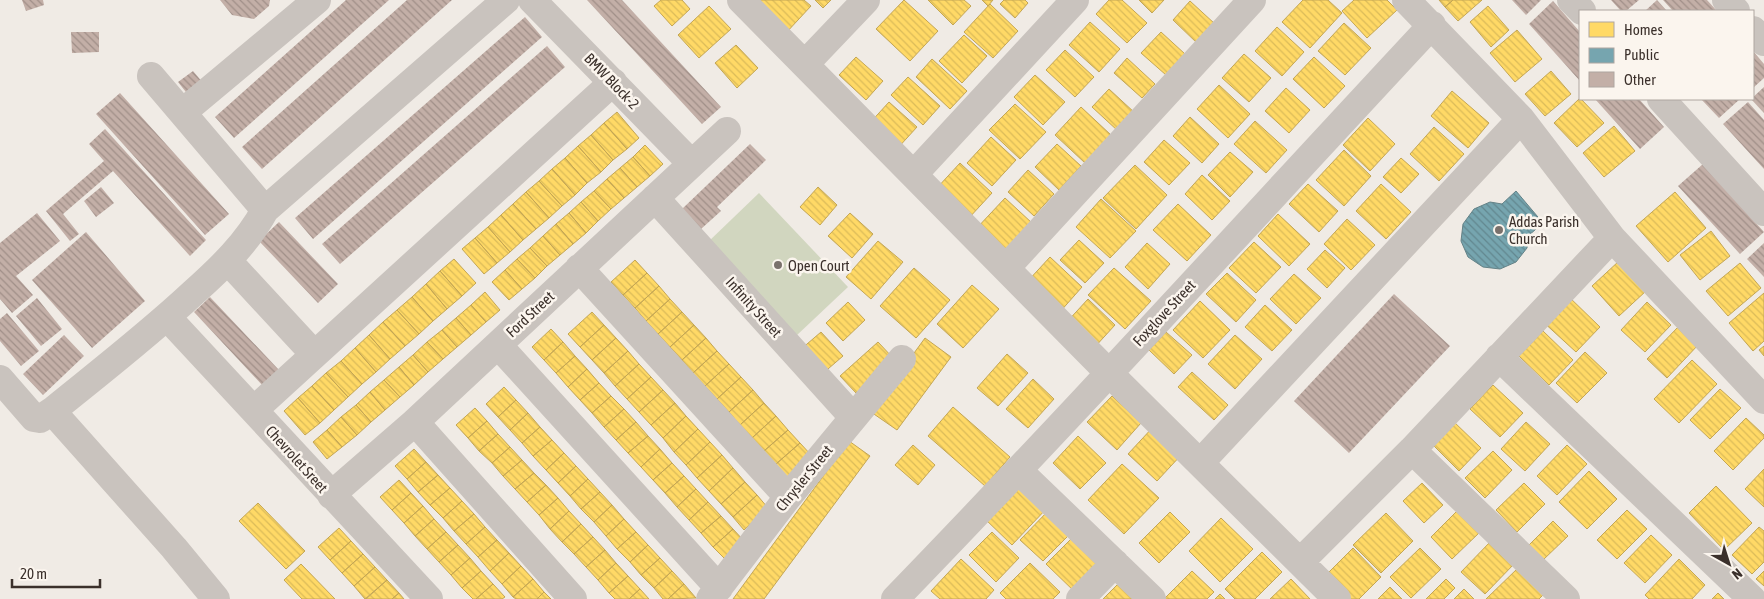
<svg xmlns="http://www.w3.org/2000/svg" width="1764" height="599" font-family="'Asap Condensed',sans-serif">
<style>
.green{fill:#d1d6bf}
.homes{fill:url(#homes-back-hatch);stroke:#c4a654}
.public{fill:url(#public-back-hatch);stroke:#648287}
.building{fill:url(#building-back-hatch)}
.lines{fill:none;stroke-linecap:round;stroke-linejoin:round}
.minor{stroke:#c9c3be;stroke-width:28}
.poi-dot{fill:#7a716c;stroke:#fbf5ee;stroke-width:2}
.labels{text-anchor:middle;dominant-baseline:central;stroke-width:5;stroke-linejoin:round;paint-order:stroke}
.street-label{font-size:15px;fill:#3b302b;stroke:#fbf5ee}
.poi-label{font-size:15px;fill:#3b302b;stroke:#fbf5ee;text-anchor:start}
</style>
<defs>
<pattern id="homes-back-hatch" width="6" height="6" patternUnits="userSpaceOnUse" patternTransform="scale(1.25)"><rect width="6" height="6" fill="#ffd966"/><path d="M-1 5l2 2M0 0l6 6M5-1l2 2" fill="none" stroke="#dbbb59"/></pattern>
<pattern id="public-back-hatch" width="6" height="6" patternUnits="userSpaceOnUse" patternTransform="scale(1.25)"><rect width="6" height="6" fill="#76a5af"/><path d="M-1 5l2 2M0 0l6 6M5-1l2 2" fill="none" stroke="#62878f"/></pattern>
<pattern id="building-back-hatch" width="6" height="6" patternUnits="userSpaceOnUse" patternTransform="scale(1.25)"><rect width="6" height="6" fill="#c3afa7"/><path d="M-1 5l2 2M0 0l6 6M5-1l2 2" fill="none" stroke="#a08f88"/></pattern>
</defs>
<rect width="100%" height="100%" fill="#f0ebe5"/>
<path class="green" d="M759 193 848 287 796 336 707 243Z"/>
<path class="homes" d="M661 0H682L690 9 672 26 654 6Z
M761 0H804L811 6 785 34 755 6Z
M815 0H831L823 8Z
M904 0 938 31 910 61 876 29Z
M928 0H964L971 6 953 25Z
M982 0H993L988 6Z
M1004 0H1025L1028 3 1015 18 1000 4Z
M1109 0H1122L1147 23 1127 43 1096 14Z
M1139 0H1164L1152 13Z
M1303 0H1328L1342 13 1310 48 1282 22Z
M1354 0H1387L1397 10 1367 38 1342 11Z
M1439 0H1453L1445 7Z
M1453 0H1482L1458 21 1445 7Z
M1190 1 1215 24 1198 44 1173 20Z
M990 4 1018 31 993 58 964 32Z
M709 6 731 29 699 58 678 35Z
M1488 6 1509 30 1491 47 1470 22Z
M1090 22 1120 49 1099 72 1069 45Z
M1344 23 1371 48 1345 75 1318 51Z
M1277 27 1304 52 1282 76 1255 51Z
M1517 30 1542 59 1515 82 1490 53Z
M1161 32 1185 54 1166 75 1141 53Z
M964 35 987 56 962 83 939 61Z
M736 45 758 68 737 88 715 63Z
M1065 50 1094 77 1075 97 1046 70Z
M1244 54 1271 78 1249 102 1222 78Z
M856 57 883 81 866 100 839 75Z
M1314 57 1345 86 1324 108 1293 79Z
M1127 58 1155 84 1142 98 1114 73Z
M932 59 967 91 950 109 916 77Z
M1551 71 1571 94 1545 116 1525 94Z
M1035 75 1065 102 1043 125 1014 97Z
M908 77 940 106 923 125 891 95Z
M1219 85 1250 114 1228 138 1197 109Z
M1286 88 1310 110 1289 133 1265 111Z
M1109 89 1135 113 1118 131 1092 107Z
M1452 91 1489 123 1468 148 1431 116Z
M1580 98 1604 123 1577 147 1554 123Z
M889 102 917 127 896 150 868 125Z
M1015 104 1046 132 1020 159 989 130Z
M1081 107 1111 135 1085 163 1055 135Z
M617 112 639 138 627 149 604 123Z
M1190 117 1219 144 1202 163 1173 136Z
M1368 118 1395 144 1370 171 1343 145Z
M1255 121 1287 150 1266 173 1234 144Z
M604 123 627 149 613 160 591 135Z
M1614 126 1635 151 1604 177 1583 153Z
M1434 127 1464 154 1439 181 1410 154Z
M591 135 613 160 601 172 578 146Z
M991 137 1016 160 992 186 967 163Z
M1164 140 1190 163 1169 185 1144 162Z
M1057 144 1081 166 1059 190 1035 167Z
M645 145 663 164 650 176 633 157Z
M578 146 601 172 587 183 565 158Z
M1344 150 1371 176 1344 206 1316 180Z
M1230 152 1253 172 1230 197 1208 175Z
M633 157 650 176 637 187 620 168Z
M565 158 587 183 575 195 552 169Z
M1401 158 1419 174 1401 193 1383 177Z
M960 163 992 193 968 219 936 189Z
M1135 165 1167 195 1136 229 1103 198Z
M620 168 637 187 624 198 607 179Z
M552 169 575 195 562 206 539 181Z
M1028 170 1054 194 1034 216 1008 192Z
M1202 175 1230 201 1212 220 1185 194Z
M607 179 624 198 611 209 594 191Z
M539 181 562 206 549 218 526 192Z
M1308 184 1338 211 1319 232 1289 204Z
M1381 184 1411 212 1386 239 1356 211Z
M818 187 837 205 820 225 800 207Z
M594 191 611 209 598 221 581 202Z
M526 192 549 218 536 229 513 204Z
M1675 192 1706 228 1668 262 1636 226Z
M1005 198 1032 223 1002 256 975 230Z
M1101 199 1136 231 1110 258 1076 227Z
M581 202 598 221 586 233 569 213Z
M513 204 536 229 523 240 501 215Z
M1178 204 1211 235 1187 261 1153 230Z
M569 213 586 233 573 244 556 224Z
M850 213 873 234 852 258 828 236Z
M1278 214 1310 244 1289 266 1258 236Z
M501 215 523 240 510 252 488 227Z
M1347 219 1375 245 1351 270 1324 244Z
M556 224 573 244 560 255 543 236Z
M488 227 510 252 497 263 475 238Z
M1711 231 1730 256 1700 280 1680 255Z
M543 236 560 255 547 266 530 248Z
M475 238 497 263 484 274 462 249Z
M1079 240 1104 263 1085 283 1060 260Z
M878 241 903 262 871 299 846 277Z
M1254 242 1281 267 1256 293 1229 268Z
M1147 243 1170 264 1148 289 1125 267Z
M530 248 547 266 535 278 517 259Z
M1325 250 1345 268 1327 288 1307 269Z
M1050 257 1082 287 1059 313 1026 283Z
M454 259 476 283 462 296 440 271Z
M517 259 535 278 522 289 505 270Z
M635 260 647 273 623 295 611 282Z
M1619 261 1646 291 1619 316 1592 286Z
M1740 263 1761 288 1728 316 1706 291Z
M914 268 950 300 916 338 880 306Z
M1114 268 1151 301 1125 329 1088 295Z
M505 270 522 289 509 300 492 282Z
M440 271 462 296 447 309 426 284Z
M647 273 659 286 635 308 623 295Z
M1227 273 1256 300 1236 322 1206 294Z
M1294 274 1321 298 1296 324 1270 299Z
M426 284 447 309 433 321 412 297Z
M972 285 999 309 963 348 937 324Z
M659 286 670 299 646 321 635 308Z
M485 292 500 310 486 322 471 305Z
M1764 293V341L1753 351 1729 323Z
M1566 294 1600 327 1576 352 1541 320Z
M412 297 433 321 419 334 397 310Z
M670 299 682 312 658 334 646 321Z
M1088 299 1115 325 1093 349 1065 324Z
M1200 301 1230 330 1203 358 1173 330Z
M848 302 865 320 843 341 826 323Z
M1647 302 1671 325 1645 352 1621 330Z
M471 305 486 322 471 335 456 318Z
M1265 305 1292 330 1272 351 1245 327Z
M397 310 419 334 405 346 383 322Z
M592 312 604 325 580 347 568 334Z
M682 312 694 325 670 347 658 334Z
M456 318 471 335 457 347 442 330Z
M383 322 405 346 390 359 369 335Z
M604 325 616 338 592 360 580 347Z
M694 325 706 338 682 360 670 347Z
M1680 325 1699 344 1667 378 1647 359Z
M551 329 563 342 544 360 532 347Z
M442 330 457 347 443 359 427 342Z
M1543 331 1573 360 1549 385 1519 356Z
M821 332 843 356 821 375 800 350Z
M1166 332 1192 355 1174 374 1149 350Z
M369 335 390 359 376 372 355 348Z
M1235 335 1262 359 1235 389 1208 364Z
M616 338 628 351 604 373 592 360Z
M706 338 717 351 693 373 682 360Z
M925 338 951 357 897 430 871 412Z
M427 342 443 359 428 372 413 355Z
M563 342 575 356 556 373 544 360Z
M878 342 894 359 856 393 840 376Z
M1764 346V356L1759 350Z
M355 348 376 372 362 384 341 361Z
M628 351 639 364 615 386 604 373Z
M717 351 729 364 705 386 693 373Z
M1585 352 1607 373 1577 403 1556 383Z
M1007 354 1028 373 998 406 977 388Z
M413 355 428 372 414 385 399 367Z
M575 356 587 369 568 387 556 373Z
M1692 360 1717 384 1679 423 1654 399Z
M341 361 362 384 348 397 326 373Z
M639 364 651 377 627 399 615 386Z
M729 364 741 377 717 399 705 386Z
M399 367 414 385 400 397 384 380Z
M587 369 599 383 580 400 568 387Z
M1192 372 1228 405 1214 420 1178 387Z
M326 373 348 397 334 410 312 386Z
M651 377 663 390 639 412 627 399Z
M741 377 753 390 729 412 717 399Z
M1033 379 1054 399 1028 428 1006 409Z
M384 380 400 397 385 410 370 392Z
M599 383 611 396 592 413 580 400Z
M1493 385 1523 413 1500 437 1470 409Z
M312 386 334 410 320 423 298 398Z
M504 387 516 400 498 417 486 404Z
M1720 389 1741 408 1710 439 1690 420Z
M663 390 675 403 651 425 639 412Z
M753 390 764 403 740 425 729 412Z
M370 392 385 410 371 422 356 405Z
M611 396 624 409 604 427 592 413Z
M1112 396 1141 423 1117 450 1087 422Z
M298 398 320 423 305 435 284 411Z
M516 400 528 413 510 430 498 417Z
M675 403 686 416 663 438 651 425Z
M764 403 776 416 752 438 740 425Z
M356 405 371 422 357 435 341 417Z
M953 407 1010 457 985 486 928 436Z
M475 408 487 421 468 438 456 425Z
M624 409 636 422 616 440 604 427Z
M528 413 540 427 522 443 510 430Z
M686 416 698 429 674 452 663 438Z
M776 416 788 430 764 451 752 438Z
M341 417 357 435 342 447 327 430Z
M1746 418 1764 435V438L1733 470 1714 451Z
M1452 420 1481 448 1459 471 1430 442Z
M487 421 498 434 479 451 468 438Z
M636 422 648 436 628 453 616 440Z
M1526 422 1550 444 1525 471 1501 449Z
M1154 426 1183 453 1157 481 1128 454Z
M540 427 552 440 533 456 522 443Z
M698 429 710 442 686 465 674 452Z
M327 430 342 447 327 459 313 442Z
M788 430 800 443 776 464 764 451Z
M498 434 510 447 492 463 479 451Z
M648 436 660 449 641 467 628 453Z
M1078 436 1106 463 1080 489 1053 463Z
M552 440 564 453 546 470 533 456Z
M849 441 870 456 764 599H733Z
M710 442 722 455 697 478 686 465Z
M800 443 812 456 787 477 776 464Z
M913 445 935 465 918 485 895 465Z
M1567 445 1587 464 1557 495 1537 476Z
M510 447 522 460 503 476 492 463Z
M414 449 426 462 407 479 395 466Z
M660 449 672 463 653 480 641 467Z
M1493 451 1512 470 1485 498 1465 478Z
M564 453 576 466 558 483 546 470Z
M722 455 733 468 709 491 697 478Z
M522 460 534 473 515 489 503 476Z
M426 462 438 475 418 492 407 479Z
M672 463 684 476 665 493 653 480Z
M1122 464 1159 498 1124 534 1088 500Z
M576 466 588 479 570 496 558 483Z
M733 468 745 482 721 504 709 491Z
M1764 469V507L1745 489Z
M1589 471 1617 499 1587 529 1559 502Z
M534 473 546 485 527 502 515 489Z
M438 475 450 488 430 505 418 492Z
M684 476 696 489 677 507 665 493Z
M588 479 600 492 581 509 570 496Z
M1019 479 1048 507 1012 545 983 517Z
M399 480 411 493 392 510 380 497Z
M745 482 757 495 733 517 721 504Z
M1422 483 1443 505 1424 523 1403 501Z
M1524 483 1545 504 1517 532 1496 510Z
M546 485 558 498 539 515 527 502Z
M1716 486 1752 523 1724 550 1689 513Z
M450 488 462 501 443 518 430 505Z
M696 489 708 502 689 520 677 507Z
M600 492 612 505 594 522 581 509Z
M411 493 423 506 404 523 392 510Z
M757 495 768 508 744 530 733 517Z
M558 498 569 511 550 529 539 515Z
M462 501 474 514 454 531 443 518Z
M708 502 721 516 701 533 689 520Z
M258 503 305 551 286 569 239 521Z
M612 505 624 519 606 536 594 522Z
M423 506 434 519 415 536 404 523Z
M1049 510 1071 533 1043 561 1020 540Z
M1458 510 1480 532 1452 559 1431 537Z
M1627 510 1647 529 1617 559 1597 540Z
M569 511 581 524 562 542 550 529Z
M1170 512 1190 532 1159 563 1139 543Z
M1386 513 1413 541 1381 573 1353 545Z
M474 514 485 527 466 544 454 531Z
M721 516 733 529 713 547 701 533Z
M1221 518 1253 549 1220 582 1189 551Z
M434 519 446 532 427 549 415 536Z
M624 519 636 532 617 549 606 536Z
M1553 521 1568 536 1543 560 1529 545Z
M581 524 593 537 574 554 562 542Z
M485 527 497 540 478 557 466 544Z
M1759 527 1764 531V562L1752 574 1732 555Z
M339 528 351 541 330 560 318 547Z
M733 529 745 542 726 560 713 547Z
M446 532 458 545 439 562 427 549Z
M636 532 648 545 630 562 617 549Z
M992 532 1019 558 996 582 969 555Z
M1075 535 1105 564 1077 594 1046 564Z
M1651 535 1672 555 1645 583 1624 563Z
M593 537 605 550 586 567 574 554Z
M497 540 509 553 490 571 478 557Z
M351 541 363 554 342 573 330 560Z
M1491 541 1515 563 1485 594 1461 572Z
M458 545 470 558 451 575 439 562Z
M648 545 660 558 641 575 630 562Z
M1353 548 1381 577 1359 599H1351L1327 574Z
M1420 548 1441 569 1411 598 1390 577Z
M605 550 616 563 598 580 586 567Z
M1262 552 1282 572 1255 599H1235L1225 589Z
M509 553 521 566 502 584 490 571Z
M363 554 375 567 354 586 342 573Z
M470 558 481 571 462 588 451 575Z
M660 558 672 571 654 588 641 575Z
M961 559 994 590 986 599H940L931 591Z
M1679 559 1705 585 1692 599H1649L1645 595Z
M616 563 628 576 609 593 598 580Z
M1030 563 1060 592 1053 599H1006L1000 593Z
M301 564 335 599H302L284 580Z
M521 566 533 579 513 597 502 584Z
M375 567 387 580 365 599 354 586Z
M1518 568 1544 594 1539 599H1486Z
M481 571 493 584 476 599H473L462 588Z
M672 571 684 584 668 599H663L654 588Z
M1192 571 1214 592 1207 599H1164Z
M1764 571V586L1756 579Z
M628 576 640 589 629 599H615L609 593Z
M533 579 544 592 537 599H516L513 597Z
M1291 579 1310 599H1270Z
M1446 579 1455 588 1444 599H1426Z
M387 580 399 593 392 599H366Z
M1120 582 1138 599H1103Z
M493 584 505 597 502 599H476Z
M684 584 696 598 668 599Z
M1390 587 1402 599H1378Z
M640 589 649 599H629Z
M1464 589 1474 599H1454Z
M544 592 551 599H537Z
M399 593 404 599H392Z
M1718 593 1724 599H1712Z
M1220 594 1225 599H1215Z"/>
<path class="public" d="M1516 191 1543 223 1528 236 1527 248 1516 262 1500 269 1483 267 1468 257 1461 241 1463 224 1474 209 1490 202 1502 204Z"/>
<path class="building" d="M22 0H43L44 5 26 11Z
M220 0H270L269 6 254 19 232 15Z
M346 0H389L234 138 215 117Z
M407 0H452L262 169 242 147Z
M587 0H622L721 107 702 124Z
M1512 0H1541L1526 15Z
M1611 0H1639L1626 11H1621Z
M1657 0 1667 11H1645Z
M1663 0H1707L1717 11H1673Z
M1553 1 1580 32V81L1529 24Z
M525 17 542 37 313 239 295 218Z
M71 32H99V52L72 53Z
M547 46 565 67 340 264 322 244Z
M1753 51 1764 64V78L1753 88Z
M193 71 204 84 189 96 178 82Z
M1764 87V113L1751 99Z
M120 93 229 214 205 235 96 114Z
M1595 99H1639L1664 127 1640 149Z
M1701 99H1740L1719 118Z
M1748 102 1764 120V169L1723 124Z
M105 129 206 240 190 256 113 171 63 214 79 234 70 241 46 211 104 161 89 144Z
M750 144 766 160 717 207 721 211 701 229 682 209Z
M1703 164 1764 232 1740 254 1678 186Z
M101 187 114 203 96 217 84 201Z
M37 213 60 241 16 276 33 295 12 313 0 299V243Z
M279 222 338 284 318 303 259 241Z
M86 232 145 301 92 348 32 280Z
M1764 243V277L1747 259Z
M1394 294 1450 346 1349 453 1294 401Z
M210 297 279 370 263 386 194 312Z
M37 298 62 329 41 346 16 316Z
M7 313 39 351 21 366 0 341V319Z
M64 335 84 356 43 395 23 374Z"/>
<g class="lines">
<path class="minor" d="M532 0 691 163
M741 0 1108 372 1337 599
M1406 0 1521 119 1612 238 1764 400
M1571 0 1582 11
M1726 0 1736 11
M1753 30 1764 42
M805 64 866 0
M151 76 265 210
M1661 99 1764 212
M183 112 317 0
M914 174 1075 0
M655 198 853 417
M228 261 314 354
M579 268 788 497
M1006 268 1252 0
M167 317 429 599
M498 345 719 588
M1499 357 1752 599
M0 379 34 418 40 419 52 411C100 372 148 335 193 293 221 268 247 243 265 210L506 0
M254 410 613 82
M52 411 174 548 216 599
M415 422 573 599
M1412 450 1566 599
M1200 463 1521 119
M1019 471 1152 599
M331 495 415 422 727 131
M1300 562 1412 450 1612 238
M710 599 788 497 902 359
M895 599C1077 411 1253 217 1432 25
M1080 599 1115 563"/>
</g>
<g class="poi-dot">
<circle cx="1499" cy="230" r="5"/>
<circle cx="778" cy="265" r="5"/>
</g>
<g class="labels">
<g class="street-label">
<text transform="translate(612 81) rotate(46)">BMW Block-2</text>
<text transform="translate(754 307) rotate(48)">Infinity Street</text>
<text transform="translate(1164 313) rotate(-47)">Foxglove Street</text>
<text transform="translate(530 314) rotate(-43)">Ford Street</text>
<text transform="translate(297 459) rotate(48)">Chevrolet Sreet</text>
<text transform="translate(804 478) rotate(-51)">Chrysler Street</text>
</g>
<g class="poi-label">
<text x="1509" y="221">Addas Parish<tspan x="1509" dy="17">Church</tspan></text>
<text x="788" y="265">Open Court</text>
</g>
</g>
<rect x="1579" y="10" width="175" height="90" fill="#fbf5ee" stroke="#aea6a0"/>
<rect x="1589" y="22" width="25" height="15" fill="#ffd966" stroke="#aea6a0"/>
<text x="1624" y="35" font-size="15" fill="#3b302b">Homes</text>
<rect x="1589" y="48" width="25" height="15" fill="#76a5af" stroke="#aea6a0"/>
<text x="1624" y="60" font-size="15" fill="#3b302b">Public</text>
<rect x="1589" y="72" width="25" height="15" fill="#c3afa7" stroke="#aea6a0"/>
<text x="1624" y="85" font-size="15" fill="#3b302b">Other</text>
<g transform="translate(1729 564) rotate(141)" stroke="#fbf5ee" stroke-width="4" paint-order="stroke">
<path d="M0-4L9 19L0 12L-9 19Z" fill="#3b302b"/>
<text y="-8" font-size="14" font-weight="bold" text-anchor="middle" fill="#3b302b">N</text>
</g>
<path d="M12 579v8h88v-8" fill="none" stroke="#3b302b" stroke-width="2.5"/>
<text x="20" y="579" font-size="15" fill="#3b302b" stroke="#fbf5ee" stroke-width="4" paint-order="stroke">20 m</text>
</svg>
